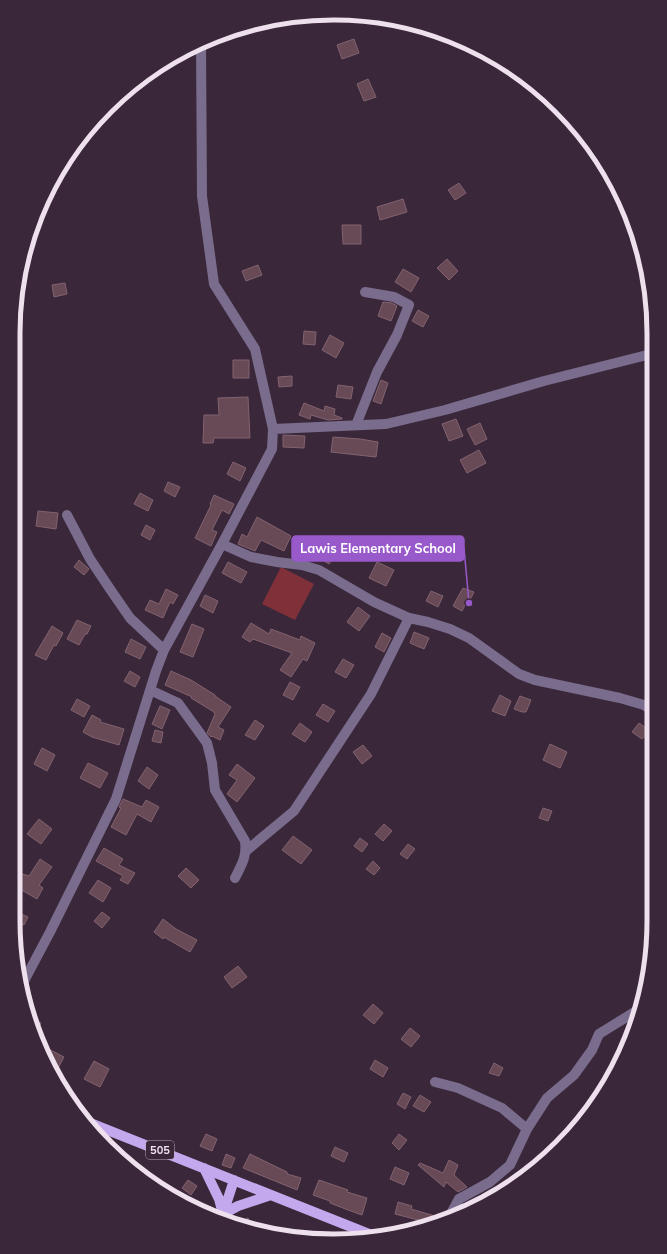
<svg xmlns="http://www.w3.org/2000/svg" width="667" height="1254" font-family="Mulish,sans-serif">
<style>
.green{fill:#803038}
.building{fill:#674a56;stroke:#82636f}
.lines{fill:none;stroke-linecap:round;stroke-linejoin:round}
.minor{stroke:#796c8d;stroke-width:10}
.major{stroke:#c4a8ed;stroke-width:10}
.labels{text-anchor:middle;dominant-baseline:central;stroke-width:4;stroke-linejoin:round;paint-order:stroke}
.shield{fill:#3b273a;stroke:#b8a9b7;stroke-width:1}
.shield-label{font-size:11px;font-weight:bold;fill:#eee1ed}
.rim{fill:none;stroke:#eee1ed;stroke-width:5}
.leader{fill:none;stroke:#9859ca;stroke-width:1.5}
.callout-dot{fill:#9859ca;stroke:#3b273a;stroke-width:1.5}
.callout{fill:#9859ca;stroke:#9859ca;stroke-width:1.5}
.callout-label{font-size:13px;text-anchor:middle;font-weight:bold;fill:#fff}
</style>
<rect width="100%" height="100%" fill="#3b273a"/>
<path class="green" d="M281 567 314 584 295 620 262 604Z"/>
<path class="building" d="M354 39 359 53 342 59 337 45Z
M368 79 376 97 364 101 357 84Z
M459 183 466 193 455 200 448 190Z
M403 199 407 212 380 220 377 207Z
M342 225H361V244H343Z
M447 259 458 271 449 280 437 268Z
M258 265 262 275 246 281 242 271Z
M403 269 419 278 411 292 395 282Z
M65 283 67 294 54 297 52 285Z
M383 302 392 303 397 306 391 321 378 316Z
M418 310 429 316 423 327 412 321Z
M304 331 316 332 315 345 303 344Z
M330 335 344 343 336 358 322 350Z
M233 360H249V378H233Z
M292 376V386L279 387 278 377Z
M381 380 388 383 381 404 373 401Z
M338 385 353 387 351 399 336 397Z
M248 397 250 438H214L213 443H203L204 415H219L218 398Z
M304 403 324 411 325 406 335 409 334 415 342 418V419L328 420 311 415 310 419 299 415Z
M456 419 463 436 449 441 442 424Z
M480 423 487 439 475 445 467 429Z
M283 435 305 436 304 448 283 447Z
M333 437 360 439 378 442 376 457 331 452Z
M479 450 486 463 467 473 460 460Z
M233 462 246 468 240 481 227 474Z
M168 482 180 487 175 497 164 491Z
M140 493 153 500 148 511 134 504Z
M214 495 234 504 229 514 222 510 212 530 217 532 211 546 195 538 211 505 210 504Z
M38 511 58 513 56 529 36 526Z
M257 517 291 536 284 551 261 540 255 551 238 544 242 534 247 537Z
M146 525 155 530 150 540 141 535Z
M329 538 341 546 329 564 316 556Z
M79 560 89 569 84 575 74 567Z
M228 562 247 572 241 583 222 573Z
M377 562 394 570 386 586 369 578Z
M463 588 474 592 470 600 468 599 462 611 453 606Z
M166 589 178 595 173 604 170 602 163 618 145 610 150 600 159 604Z
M431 591 443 596 438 607 426 601Z
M205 595 218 601 213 613 200 606Z
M358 607 370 616 359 631 347 622Z
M77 620 91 626 87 634H85L79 645 67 639Z
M251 623 269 634 271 629 300 640 301 636 315 643 307 661 303 659 291 677 280 670 292 653 253 639 250 642 242 637Z
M192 624 204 629 193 657 180 652Z
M52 626 63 633 56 646 54 645 46 660 35 655Z
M414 632 429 638 424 649 410 643Z
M382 633 391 638 384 652 375 647Z
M131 639 146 647 140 659 125 652Z
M343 659 354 665 346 678 335 672Z
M130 671 140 677 135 687 124 681Z
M171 671 191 680 215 695V696L231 707 218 727 224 730 220 740 212 736 211 737 207 733 215 714 214 712 191 698 192 697 165 685Z
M290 682 300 687 293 700 283 695Z
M500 695 511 701 505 716 492 711Z
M520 696 531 700 526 712H522L514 709Z
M77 699 90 706 84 717 71 710Z
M323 704 335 711 328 722 316 715Z
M160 706 170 710 162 729 152 724Z
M92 715 101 720 100 722 124 729 119 745 92 737 83 732Z
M255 720 264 726 255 740 245 735Z
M300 723 312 732 305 742 292 734Z
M639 723 649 730 642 739 632 732Z
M155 730 163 732 161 743 152 741Z
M550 744 567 752 560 768 543 760Z
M363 745 372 756 362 764 353 752Z
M42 748 55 755 47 771 34 764Z
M88 763 108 773 100 788 80 778Z
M237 764 255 778 237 802 227 794 237 780 229 775Z
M147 767 158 775 149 789 138 781Z
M123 799 142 807 146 800 159 807 151 822 137 814 126 835 111 827 121 808 119 807Z
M543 808 552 811 548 821 539 818Z
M39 819 52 829 41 844 27 834Z
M384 824 392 831 383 841 375 834Z
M293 836 312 850 301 864 282 850Z
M360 838 368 844 362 852 354 846Z
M408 844 415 849 407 859 400 854Z
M104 848 123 859 119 865 135 873 128 884 120 880 123 876 96 861Z
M40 859 52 867 39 885 43 888 37 899 13 885V871L29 876Z
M373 861 380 868 374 875 366 869Z
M186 868 199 880 191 888 178 876Z
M98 880 111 888 103 902 89 893Z
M13 910 28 917 24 925 13 920Z
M102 912 110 918 102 928 94 921Z
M163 919 176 929 197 940 190 952 164 937 163 939 154 932Z
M238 966 247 977 232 988 224 977Z
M373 1004 383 1013 374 1024 363 1015Z
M29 1017 41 1023 36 1034 30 1024Z
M410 1028 420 1036 411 1047 401 1039Z
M41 1045 64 1057 56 1072 55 1071Z
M375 1060 388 1068 383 1077 370 1069Z
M94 1061 109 1069 100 1087 84 1079Z
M494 1063 503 1068 499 1076 489 1073Z
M403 1093 411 1097 405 1109 397 1104Z
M420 1095 431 1102 424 1112 413 1106Z
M206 1134 217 1139 212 1151 200 1146Z
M399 1134 407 1140 399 1150 392 1143Z
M335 1147 348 1153 344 1162 331 1156Z
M226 1154 235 1158 231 1168 222 1165Z
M250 1154 287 1172V1174L301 1178 297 1190 243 1168Z
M449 1160 458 1165 454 1175 467 1187 458 1192 446 1182 444 1187 418 1165 420 1163 443 1173Z
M395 1167 409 1173 404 1185 390 1179Z
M188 1180 197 1186 191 1195 182 1188Z
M319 1180 348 1190 347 1192 367 1198 362 1215 348 1210 330 1203V1201L313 1195Z
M398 1202 412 1206 411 1209 442 1218V1220L416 1226 418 1220 395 1214Z
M248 1218 255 1231 251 1230 237 1224Z"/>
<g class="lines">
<path class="minor" d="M356 425 377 372 397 335 409 305 394 297 365 292
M273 429 386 424 445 410 544 381 651 354
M67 515 90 559 110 589 130 618 164 650
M222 544 251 557 277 562 302 565 319 570 374 602 409 618 428 622 450 629 469 638 519 674 535 680 620 698 644 705 653 711
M150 690 178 703 207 743 212 763 215 790 245 841C247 857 242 864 235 878
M246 851 294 811 371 694 409 618
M23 983 50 932 116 799 156 671 164 650 222 544 272 449 273 429 255 349 214 284 202 196 201 43
M435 1082 458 1088 502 1108 527 1129
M448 1219 459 1199 490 1182 510 1165 527 1129 547 1098 574 1075 592 1050 599 1034 641 1008"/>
<path class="major" d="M85 1121 374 1236
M204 1168 219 1199 223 1214 238 1206 271 1195
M223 1214 234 1180"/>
</g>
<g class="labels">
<rect class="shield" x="146" y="1141" width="28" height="18" rx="3"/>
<g class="shield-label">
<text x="160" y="1150">505</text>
</g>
</g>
<path d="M0 0H667V1254H0ZM333 20H334A313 313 0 0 1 647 333V921A313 313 0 0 1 334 1234H333A313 313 0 0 1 20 921V333A313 313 0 0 1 333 20Z" fill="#3b273a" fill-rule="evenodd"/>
<path class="rim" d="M333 20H334A313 313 0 0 1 647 333V921A313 313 0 0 1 334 1234H333A313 313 0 0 1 20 921V333A313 313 0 0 1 333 20Z"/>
<path class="leader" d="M469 603L464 548"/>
<circle class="callout-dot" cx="469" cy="603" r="4"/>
<rect class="callout" x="292" y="536" width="172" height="25" rx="4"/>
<g class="callout-label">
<text x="378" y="553">Lawis Elementary School</text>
</g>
</svg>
